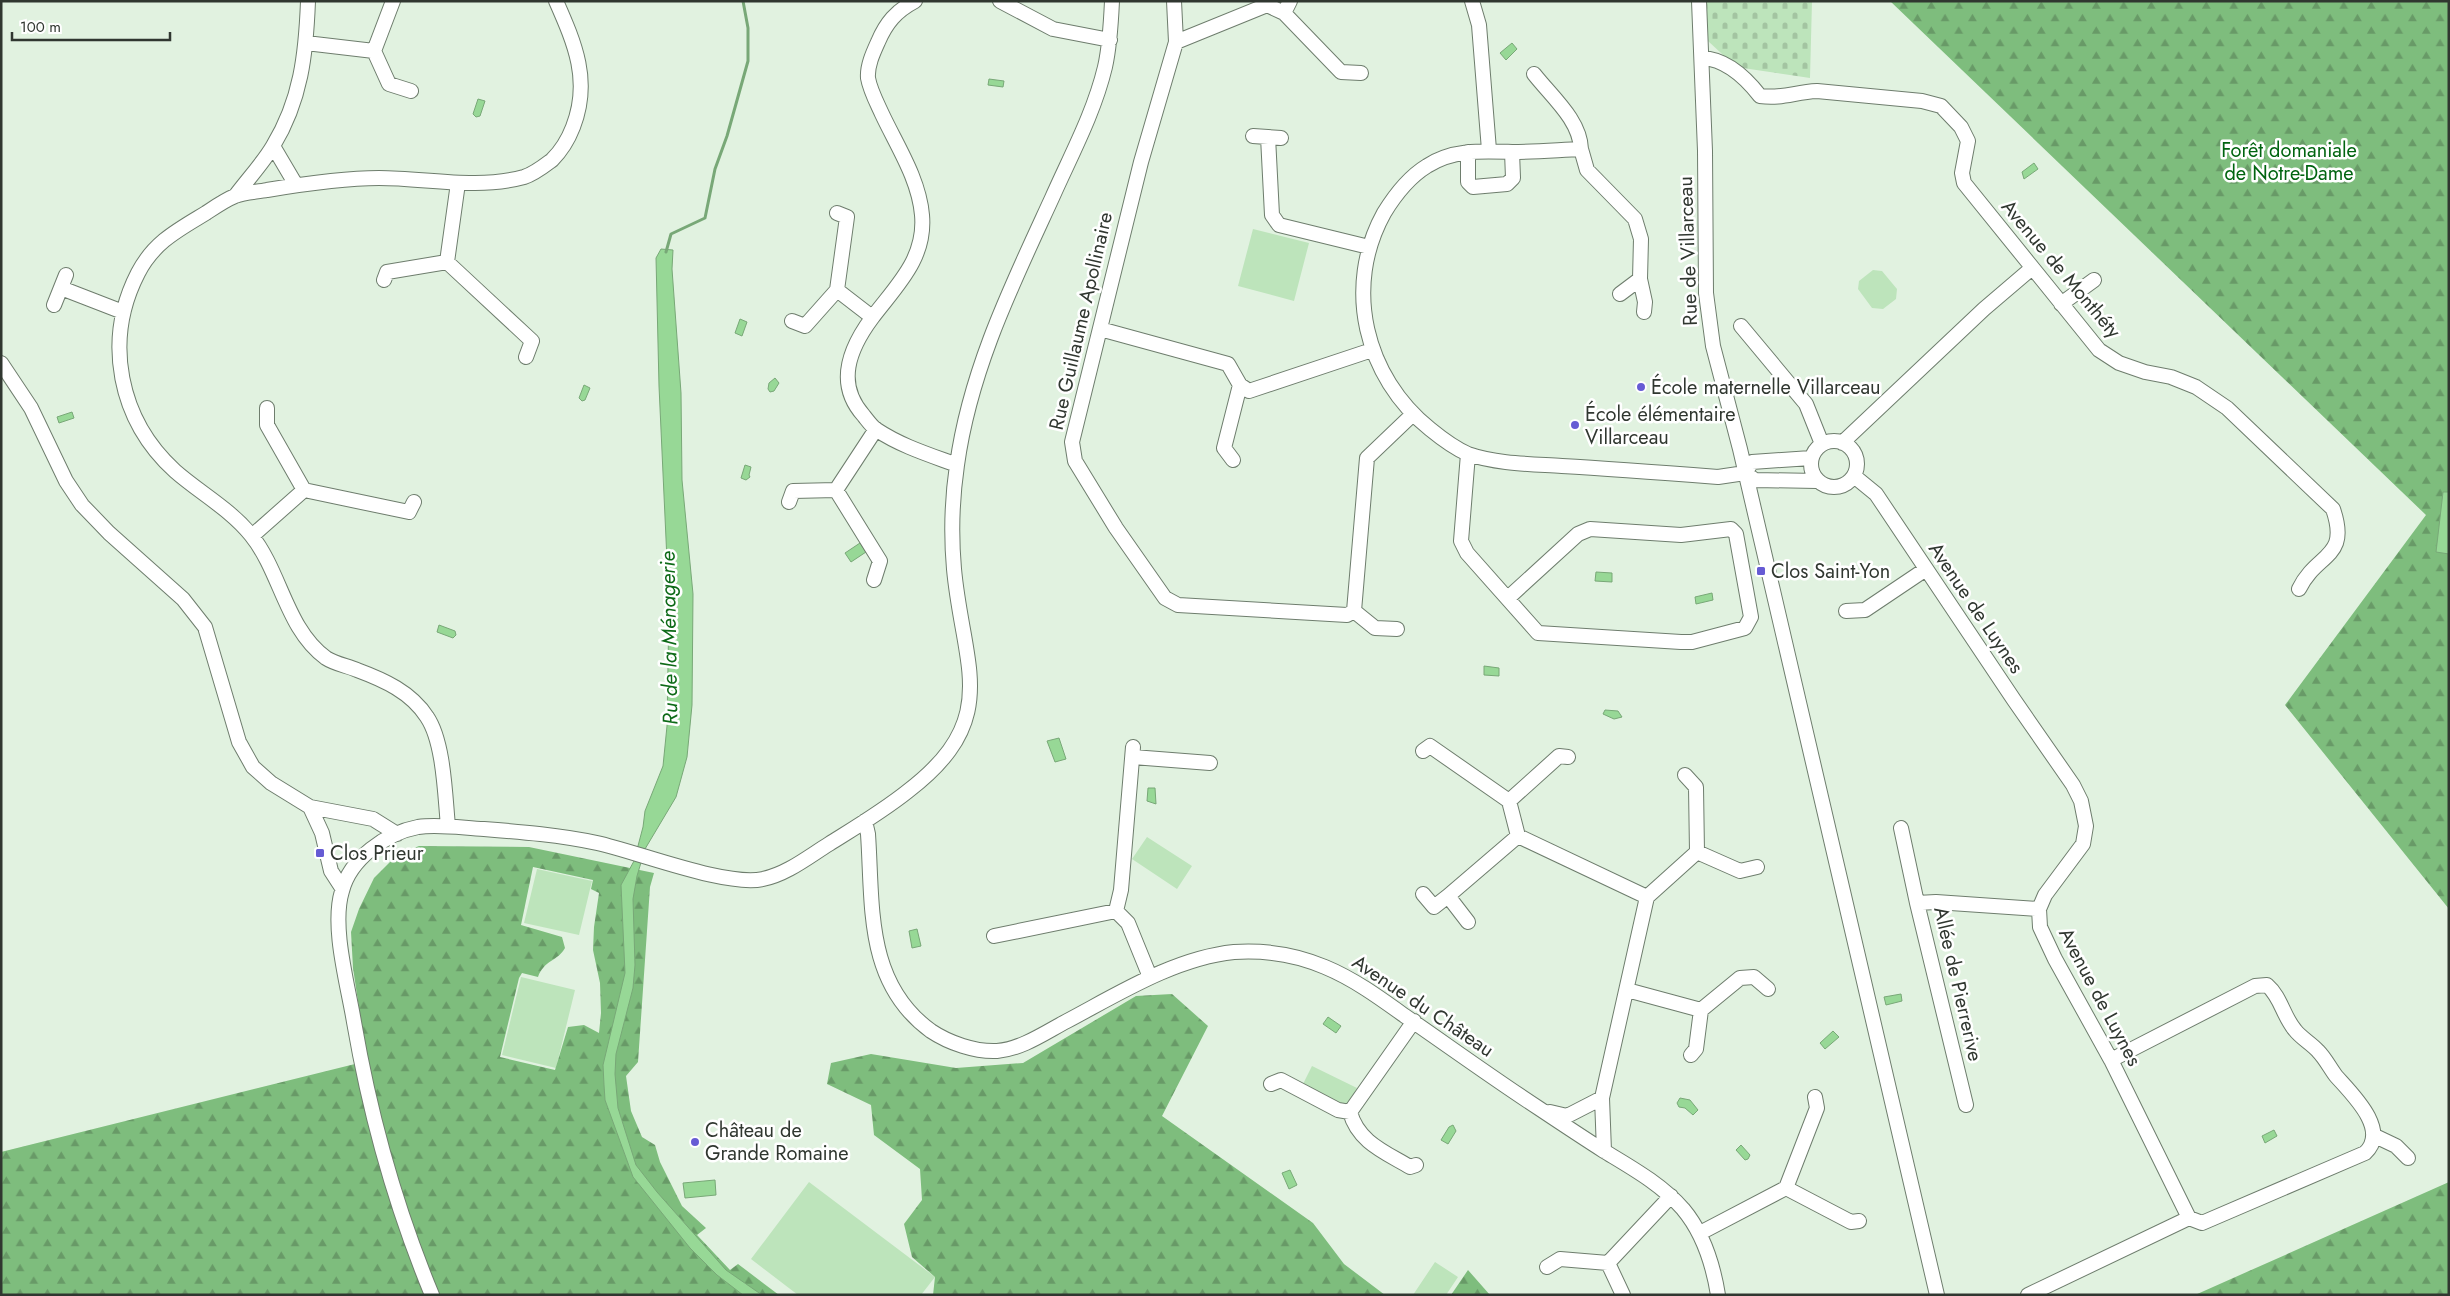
<svg xmlns="http://www.w3.org/2000/svg" width="2450" height="1296" font-family="Jost,sans-serif">
<style>
.grass{fill:#bde4bb}
.forest{fill:url(#forest-firs);fill-rule:evenodd}
.cemetery{fill:url(#cemetery-stones)}
.water{fill:#97d896;stroke:#78a877}
.lines{fill:none;stroke-linecap:round;stroke-linejoin:round}
.stream{stroke:#78a877;stroke-width:3}
.minor-casing{stroke:#6e7d6d;stroke-width:16}
.minor{stroke:#fff;stroke-width:14}
.poi-dot{fill:#665bd4;stroke:#fff;stroke-width:2}
.labels{text-anchor:middle;dominant-baseline:central;stroke-width:5;stroke-linejoin:round;paint-order:stroke}
.park-label{font-size:20px;fill:#006410;stroke:#fff}
.street-label{font-size:20px;fill:#303730;stroke:#fff}
.poi-label{font-size:20px;fill:#303730;stroke:#fff;text-anchor:start}
.water-label{font-size:21px;font-style:italic;fill:#0d6a17;stroke:#fff}
</style>
<defs>
<pattern id="forest-firs" width="22" height="20" patternUnits="userSpaceOnUse" patternTransform="scale(1.25)"><rect width="22" height="20" fill="#7ebd7d"/><path d="M5 1l3.5 6h-7zM16 11l3.5 6h-7z" fill="#689a67"/></pattern>
<pattern id="cemetery-stones" width="16" height="16" patternUnits="userSpaceOnUse" patternTransform="scale(1.25)"><rect width="16" height="16" fill="#bde4bb"/><path d="M2 7V4a2 2 0 0 1 4 0v3zM10 15v-3a2 2 0 0 1 4 0v3z" fill="#a3c4a1"/></pattern>
</defs>
<rect width="100%" height="100%" fill="#e1f2e0"/>
<path class="grass" d="M1253 229 1309 243 1294 301 1238 286Z
M1873 270 1882 271 1897 289 1896 299 1883 309 1872 308 1858 289 1859 281Z
M1147 837 1192 866 1177 889 1132 859Z
M537 869 592 881 579 935 524 923Z
M521 977 575 990 556 1068 502 1055Z
M1312 1066 1357 1088 1347 1108 1302 1086Z
M809 1182 935 1277 921 1295H798L751 1259Z
M1435 1262 1458 1277 1446 1295H1413Z"/>
<path class="forest" d="M1890 1H2449V909L2285 705 2426 515Z
M419 846 529 847 654 873 650 887 638 1062 626 1076 631 1111 642 1137 655 1145 660 1162 682 1206 706 1228 697 1235 730 1270 738 1264 779 1295H1V1152L367 1061 353 968 351 932 359 909 374 878 397 855ZM533 867 593 880 591 889 599 893 594 927 593 950 600 983 601 1013 599 1033 584 1025 568 1027 555 1070 500 1057 519 978 522 973 538 977C544 960 558 961 565 948L562 937 521 925Z
M1172 994 1208 1026 1162 1116 1313 1223 1344 1264 1385 1295H933L935 1277 912 1257 904 1224 922 1200 920 1169 874 1135 871 1105 827 1084 831 1063 871 1054 956 1068 1023 1063 1136 996Z
M2449 1182V1295H2195Z
M1468 1270 1490 1295H1451Z"/>
<path class="cemetery" d="M1706 1H1812L1810 78 1736 67 1708 41Z"/>
<path class="water" d="M1512 43 1517 49 1506 60 1500 53Z
M989 79 1004 81 1003 87 988 85Z
M478 99 485 101 480 116 476 117 473 114Z
M2034 163 2038 169 2024 179 2022 172Z
M661 249 673 250 672 269 681 393 682 480 693 594 692 705 687 757 676 797 645 849 637 876 633 899 635 965 633 988 616 1054 615 1074 618 1108 636 1165 657 1192 726 1270 762 1295H743L717 1275 690 1248 633 1177 605 1100 604 1085 603 1065 625 973 621 885 634 861 643 827 645 811 663 766 667 726 669 604 659 386 656 258Z
M740 319 747 322 742 336 735 333Z
M775 378 779 383 774 391 770 392 768 389 769 383Z
M584 385 590 388 585 400 582 401 579 398Z
M72 412 74 418 59 423 57 417Z
M745 465 751 467 749 475 750 477 746 480 741 478Z
M2443 492H2449V554L2436 552Z
M860 543 866 552 851 562 845 553Z
M1596 572 1612 573V582L1595 581Z
M1712 593 1713 600 1696 604 1695 597Z
M439 625 455 631 456 635 453 638 437 632Z
M1484 666 1499 668V676L1484 675Z
M1605 710 1618 711 1622 717 1614 719 1603 714Z
M1059 738 1066 759 1055 762 1047 741Z
M1148 788H1155L1156 804 1147 801Z
M917 929 921 946 912 948 909 931Z
M1901 994 1902 1001 1886 1005 1884 997Z
M1328 1017 1341 1026 1336 1033 1323 1024Z
M1833 1031 1839 1037 1825 1049 1820 1043Z
M1680 1098 1690 1100 1698 1110 1693 1115 1685 1108 1679 1107 1677 1103Z
M1453 1125 1456 1131 1448 1144 1441 1140 1449 1127Z
M2274 1130 2277 1136 2265 1143 2262 1136Z
M1741 1145 1750 1155 1748 1159 1745 1160 1736 1150Z
M1290 1170 1297 1185 1289 1189 1282 1173Z
M715 1180 716 1195 685 1198 683 1183Z"/>
<g class="lines">
<path class="stream" d="M666 252 671 234 705 218 715 169 727 136 748 61V28L743 1"/>
<g class="minor-casing">
<path id="minor" d="M915 1C896 11 886 23 878 42 873 53 867 66 868 78 870 90 877 103 882 114 897 146 919 179 922 215 926 259 896 286 872 318 849 349 835 384 864 416 868 421 872 427 877 430 901 446 930 455 957 465
M1000 1 1053 29 1110 40
M1174 1 1176 42
M1472 1 1479 25 1489 150
M1699 1 1705 151 1706 293 1713 346 1740 449 1937 1295
M1284 13 1290 1
M306 43 374 51 389 84 411 91
M374 51 393 1
M1702 58C1726 59 1746 78 1760 96 1782 99 1795 92 1817 91L1922 101 1941 106 1961 127 1968 141 1962 173 1964 183 2099 350 2119 363 2145 372 2171 377 2196 387 2227 408 2333 509C2350 559 2317 552 2299 589
M1361 73 1341 72 1284 13 1267 5 1176 42 1141 162 1072 442 1075 461 1116 528 1165 598 1178 605 1347 615 1354 611 1367 458 1412 415
M1534 74C1552 97 1580 120 1581 149
M1253 136 1281 138
M1268 137 1272 215 1279 225 1369 247
M273 146 296 185
M1468 152V182L1473 187 1507 184 1513 178 1512 152
M458 183 447 262 532 341 526 357
M236 195C248 179 263 163 273 146 301 100 306 54 308 1
M837 213 847 217 837 290
M1640 279 1641 239 1635 219 1587 170 1581 149C1558 150 1535 152 1512 152 1483 151 1453 149 1427 166 1409 177 1395 195 1384 213 1343 287 1365 377 1430 429 1441 438 1454 448 1468 454 1497 464 1532 464 1562 466 1614 469 1666 473 1718 477L1745 473
M384 280 387 272 447 262
M61 288 123 312
M837 290 872 317
M1620 294 1640 279 1645 302 1644 312
M2061 304 2094 280
M54 305 66 275
M792 321 805 326 837 290
M1741 326 1806 404 1822 444
M1100 329 1228 364 1240 385 1249 391 1372 350
M1 363 31 408 66 481 82 505 109 533 183 599 205 627 239 742 253 767 271 783 310 807 373 819 397 834
M1811 464a23 23 0 1 1 46 0a23 23 0 1 1-46 0Z
M1842 443 1984 309 2032 268
M1468 454 1461 541 1467 553 1538 633 1681 642H1692L1745 628 1751 617 1736 534 1731 529 1681 535 1590 529 1578 534 1508 598
M1233 460 1224 448 1240 385
M1745 473 1755 480 1817 481
M1745 473 1752 462 1811 458
M1854 476 1876 494 2014 700 2073 785 2081 801 2086 826 2083 844 2045 895 2039 909 2040 927 2055 959 2111 1060 2189 1218 2202 1223 2365 1153C2390 1130 2352 1094 2336 1076 2330 1068 2325 1058 2318 1051 2311 1043 2301 1038 2295 1030 2283 1016 2281 997 2267 985L2255 986 2111 1060
M304 490 409 512 414 502
M789 502 793 491 836 490
M252 536 304 490 267 425V408
M874 580 880 561 836 490 876 429
M1354 611 1375 628 1397 629
M1846 611 1865 610 1926 569
M1423 751 1430 746 1509 801
M1133 757 1210 763
M1509 801 1559 756 1568 757
M1509 801 1518 836
M310 807 322 833 331 871 342 888
M865 821 868 834C873 907 865 983 931 1031 949 1043 975 1052 997 1051 1022 1049 1046 1032 1067 1021 1118 994 1175 958 1234 952 1265 950 1297 955 1325 967 1354 979 1380 998 1405 1016 1450 1047 1494 1079 1540 1109 1561 1123 1582 1137 1604 1151 1632 1168 1661 1184 1683 1209 1704 1234 1713 1264 1718 1295
M448 826C445 796 444 742 427 717 411 692 384 680 357 670 348 666 335 664 326 658 286 629 281 572 251 535 230 509 200 493 175 471 119 420 103 341 138 273 154 242 178 230 206 213 215 207 225 200 235 196 244 192 257 192 267 190 303 184 342 178 379 178 427 178 476 190 524 177 534 174 544 166 552 160 562 150 568 140 573 127 591 81 575 44 556 1
M1901 828 1917 903
M1697 852 1740 871 1757 867
M1423 894 1434 907 1448 896 1468 922
M1448 896 1518 836 1647 897 1602 1098 1604 1151
M1647 897 1697 852 1696 787 1685 775
M1116 911 1121 890 1133 747
M994 936 1116 911 1128 923 1150 977
M1627 990 1701 1010 1740 978 1754 977 1768 989
M1691 1055 1696 1049 1701 1010
M1271 1084 1281 1080 1338 1110 1350 1112 1414 1021
M1966 1105 1917 903 1936 902 2039 909
M1350 1112C1358 1142 1385 1152 1410 1167L1416 1165
M1550 1112 1567 1116 1602 1098
M2375 1136 2396 1146 2408 1158
M1786 1188 1851 1222 1859 1221
M1700 1233 1786 1188 1817 1108 1815 1097
M1608 1263 1623 1295
M1547 1267 1560 1259 1608 1263 1671 1196
M432 1295C396 1208 370 1115 354 1022 348 985 331 927 342 891 350 859 386 833 418 827 439 824 463 828 484 829 522 832 560 835 597 843 638 852 726 887 763 879 787 874 808 857 829 844 856 827 883 811 908 791 1003 718 963 667 954 569 951 535 952 499 957 465 970 370 1012 285 1052 198 1071 155 1094 113 1105 67 1110 45 1111 23 1112 1
M2028 1295 2189 1218"/>
</g>
<use href="#minor" class="minor"/>
</g>
<g class="poi-dot">
<circle cx="1641" cy="387" r="5"/>
<circle cx="1575" cy="425" r="5"/>
<rect x="1756" y="566" width="10" height="10" rx="2.5"/>
<rect x="315" y="848" width="10" height="10" rx="2.5"/>
<circle cx="695" cy="1142" r="5"/>
</g>
<g class="labels">
<g class="park-label">
<text x="2289" y="150">Forêt domaniale<tspan x="2289" dy="23">de Notre-Dame</tspan></text>
</g>
<g class="street-label">
<text transform="translate(1688 251) rotate(-92)">Rue de Villarceau</text>
<text transform="translate(2061 269) rotate(50)">Avenue de Monthéty</text>
<text transform="translate(1081 321) rotate(-77)">Rue Guillaume Apollinaire</text>
<text transform="translate(1976 608) rotate(56)">Avenue de Luynes</text>
<text transform="translate(1958 984) rotate(77)">Allée de Pierrerive</text>
<text transform="translate(2100 997) rotate(62)">Avenue de Luynes</text>
<text transform="translate(1423 1006) rotate(34)">Avenue du Château</text>
</g>
<g class="poi-label">
<text x="1651" y="387">École maternelle Villarceau</text>
<text x="1585" y="414">École élémentaire<tspan x="1585" dy="23">Villarceau</tspan></text>
<text x="1771" y="571">Clos Saint-Yon</text>
<text x="330" y="853">Clos Prieur</text>
<text x="705" y="1130">Château de<tspan x="705" dy="23">Grande Romaine</tspan></text>
</g>
<g class="water-label">
<text transform="translate(669 638) rotate(-91)">Ru de la Ménagerie</text>
</g>
</g>
<rect width="2450" height="1296" fill="none" stroke="#303730" stroke-width="5"/>
<path d="M12 32v8h158v-8" fill="none" stroke="#303730" stroke-width="2.5"/>
<text x="20" y="32" font-size="15" fill="#303730" stroke="#ffffff" stroke-width="4" paint-order="stroke">100 m</text>
</svg>
